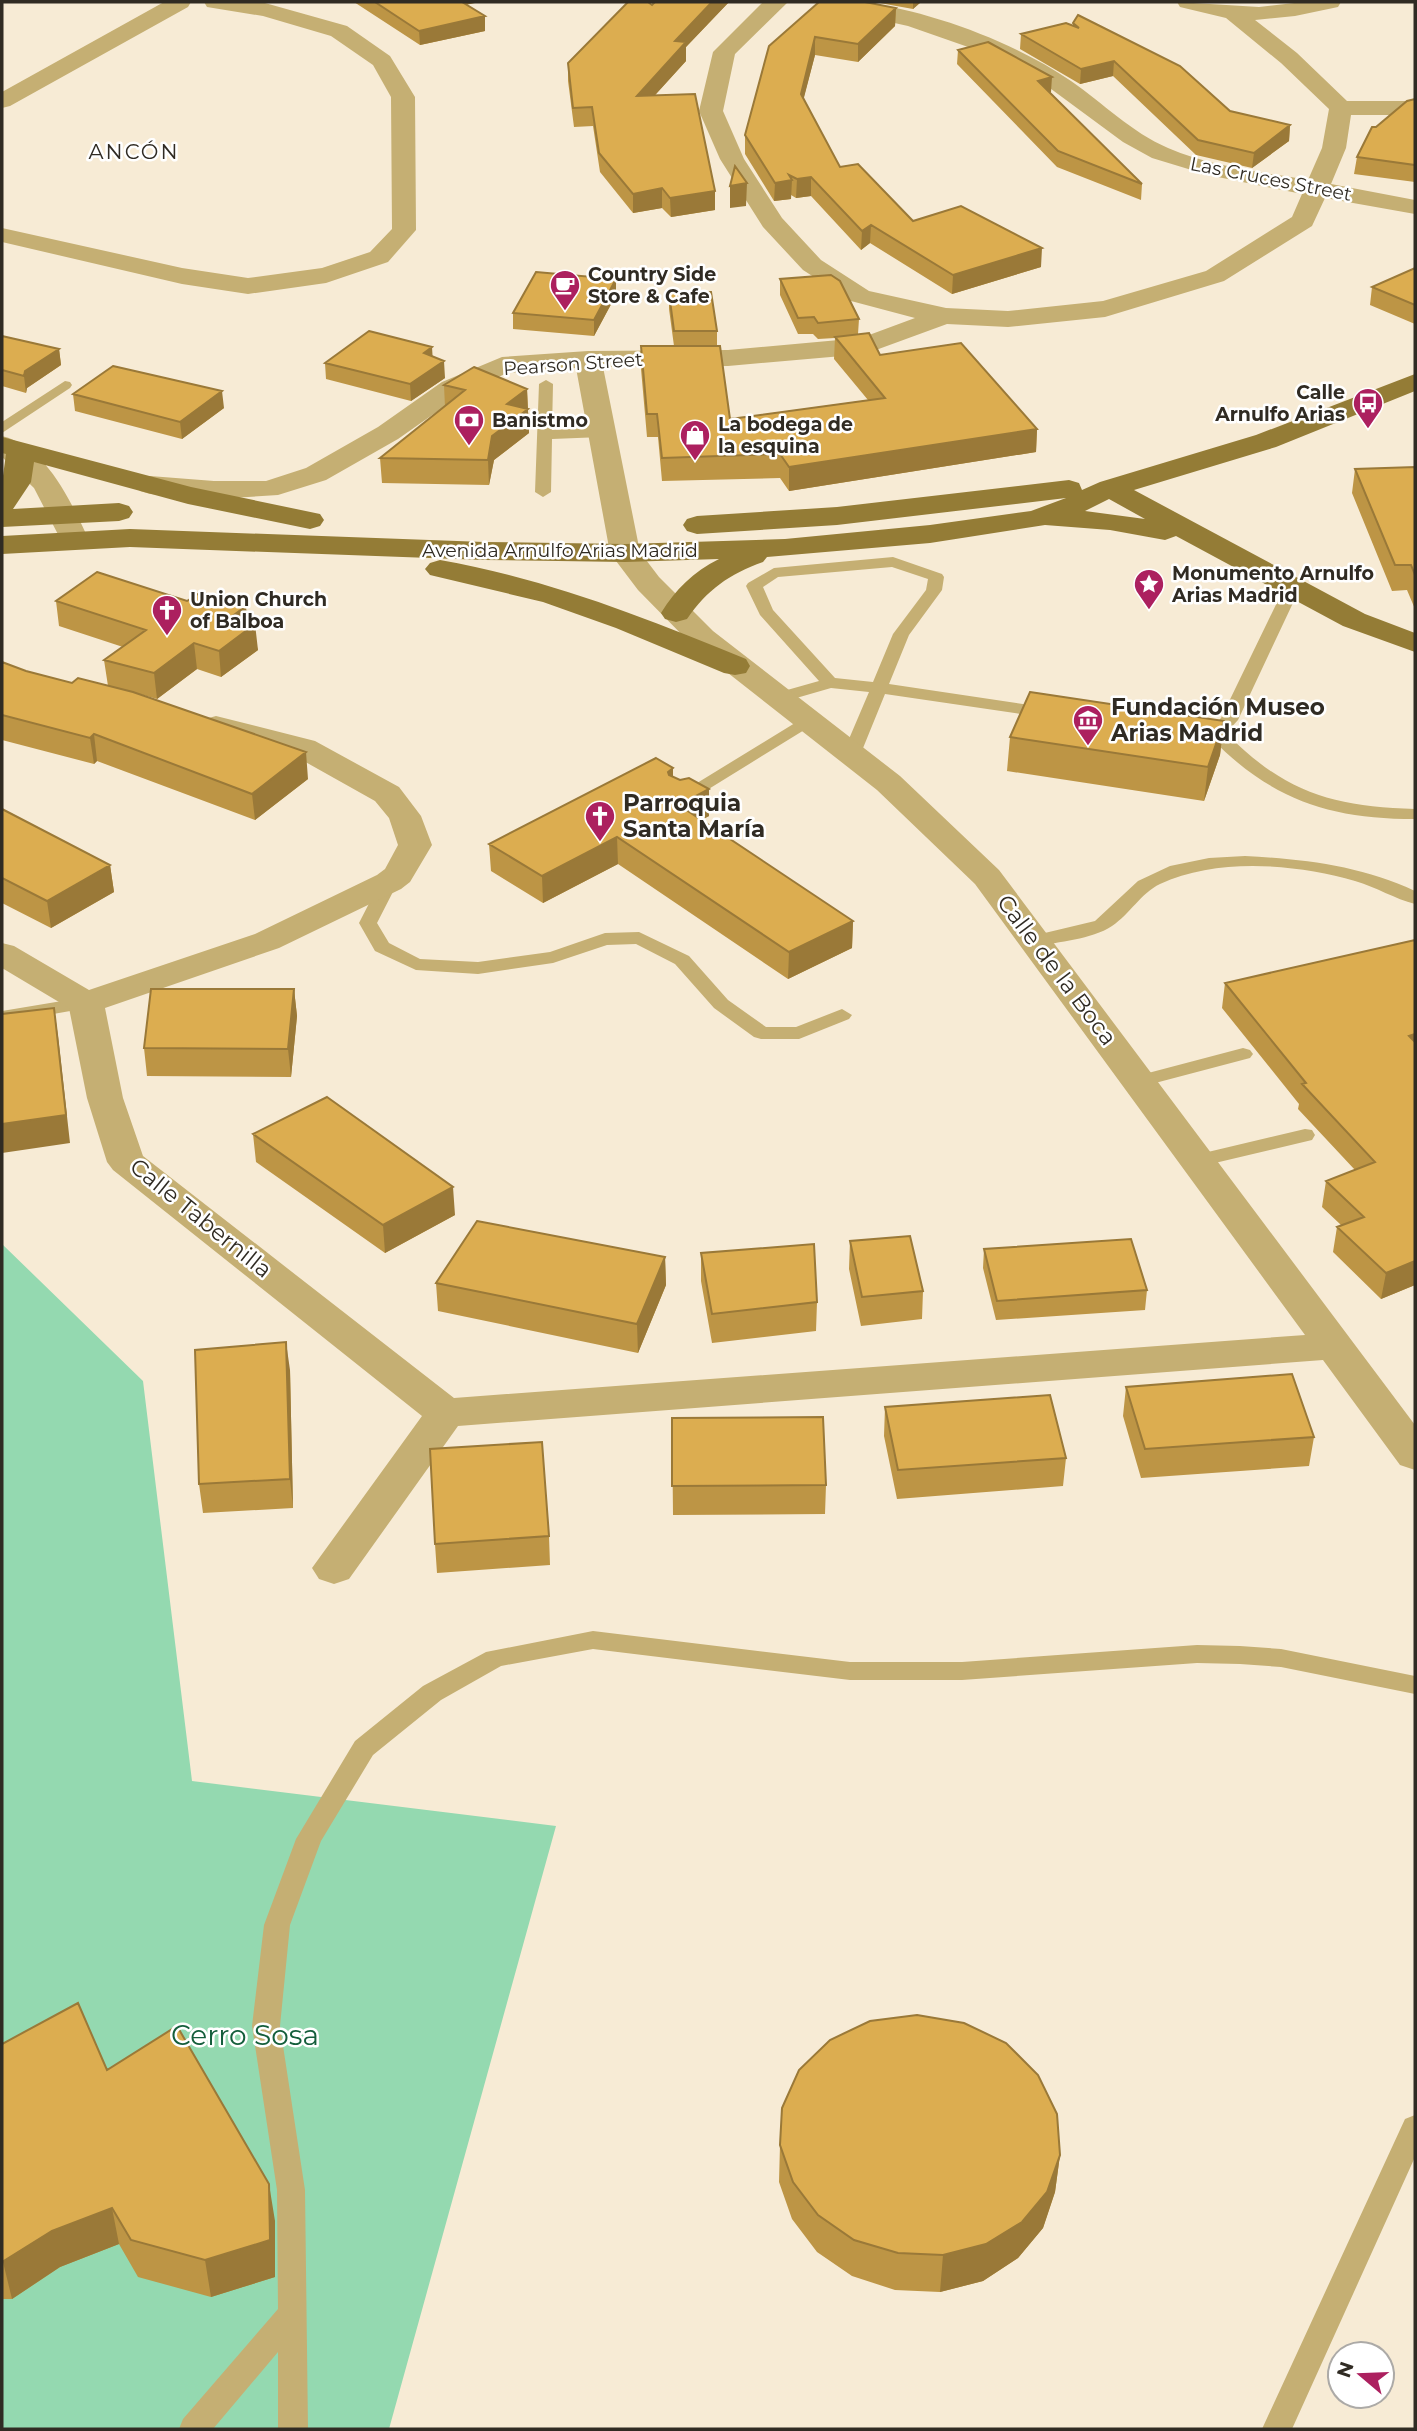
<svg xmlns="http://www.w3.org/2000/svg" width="1417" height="2431" font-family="Montserrat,sans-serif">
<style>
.green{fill:#94d9b0}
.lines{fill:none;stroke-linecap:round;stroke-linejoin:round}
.lane{fill:#c5af73;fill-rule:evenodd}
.street{fill:#c5af73;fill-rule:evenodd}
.primary{fill:#947c36;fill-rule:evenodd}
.wall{fill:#bd9545}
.shaded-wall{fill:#9a7938}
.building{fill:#dcad50;stroke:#9a7938;stroke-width:2}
.labels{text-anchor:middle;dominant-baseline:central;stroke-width:5;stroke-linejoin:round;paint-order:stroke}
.far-street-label{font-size:19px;fill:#302b23;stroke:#fff}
.far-poi-label{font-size:19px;font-weight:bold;fill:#302b23;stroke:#fff;text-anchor:start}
.far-quarter-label{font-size:21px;letter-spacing:2px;fill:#302b23;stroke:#fff}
.poi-label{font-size:23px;font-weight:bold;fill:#302b23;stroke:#fff;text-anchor:start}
.street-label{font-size:23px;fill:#302b23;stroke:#fff}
.near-park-label{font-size:28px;fill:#145e3b;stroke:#fff}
</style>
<rect width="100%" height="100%" fill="#f7ebd5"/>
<path class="green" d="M2 1244 143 1381 192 1781 556 1826 389 2429H2Z"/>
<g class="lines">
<path class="lane" d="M546 380 553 384 552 430 602 427 610 432 602 437 552 439 551 492 543 497 535 492 539 384Z
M65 381 70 382 72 385 70 388 2 433V422Z
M893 557 942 574 944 577 942 590 909 635 889 684 1049 708 1055 709 1058 713 1055 717 1049 718 885 694 861 753 852 758 843 753 869 692 831 688 779 703 773 702 770 698 773 694 819 681 760 615 746 586 748 583 774 568ZM892 567 928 579 926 590 893 634 873 682 835 678 773 610 763 587 778 577Z
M1292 583 1300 588 1238 720 1226 733C1284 792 1333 807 1415 809V819C1330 819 1272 800 1212 739L1198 740 1189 735 1192 731 1211 728 1221 718 1284 588Z
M808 715 817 720 814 724 686 803 680 804 671 799Z
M1245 856C1304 859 1362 866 1415 891V904C1395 899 1376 887 1355 881 1296 864 1218 857 1160 884 1141 893 1130 914 1112 926 1091 940 1059 941 1035 947L1026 941 1028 937 1095 921 1138 881 1170 866 1209 858Z
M389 876 398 882 377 923 389 943 420 959 478 962 550 952 605 933 639 932 689 956 728 1000 766 1027H796L842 1009 852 1015 849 1019 799 1039H761L754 1037 714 1008 675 964 636 944 607 945 553 963 478 974 416 970 375 951 359 923 380 882Z
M86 997 96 1003 93 1007 2 1023V1011Z
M1243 1048 1250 1050 1253 1054 1250 1058 1140 1087 1133 1085 1130 1081 1133 1077Z
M1305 1129 1312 1130 1315 1135 1312 1140 1198 1167 1191 1166 1188 1161 1191 1156Z
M593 1631 850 1662H962L1197 1645 1240 1646 1281 1649 1415 1676V1694L1281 1667 1240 1664 1197 1663 962 1680H850L593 1649 501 1666 441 1700 373 1755 321 1841 290 1925 280 2026 305 2190 308 2429H278V2352L213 2429H179L183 2419 278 2309 277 2190 252 2026 264 1925 296 1839 355 1741 423 1686 486 1652Z
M1415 2115V2157L1292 2429H1262L1405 2119Z"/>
<path class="street" d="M164 2H191L188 7 10 106 2 108V92Z
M204 2 265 3 347 26 390 56 415 97 416 230 388 262 326 283 248 294 182 284 2 242V228L182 268 248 278 322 268 370 252 392 229 391 97 373 65 331 36 263 16 207 7Z
M763 2H788L735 54 723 111 744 159 782 218 821 260 869 291 946 308 1008 311 1103 301 1206 271 1292 217 1302 194 1208 175 1152 158 1123 142 1043 83 991 55 908 26 822 7 819 2C833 2 848 0 862 2 931 11 1014 42 1071 81 1103 103 1131 132 1168 148 1212 167 1262 172 1308 180L1322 148 1329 109 1281 63 1226 18 1180 7 1177 2 1259 7 1303 2H1341L1338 7 1295 16 1255 20 1297 53 1347 101H1415V115H1351L1346 148 1331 184 1415 200V214L1325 198 1312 226 1224 281 1105 317 1008 327 947 324 865 354 728 366 603 367 640 552 659 577 713 631 900 776 999 870 1415 1425V1470L1400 1465 1323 1360 458 1426 349 1579 334 1584 319 1579 312 1568 422 1416 113 1170 107 1162 87 1098 69 1008 2 968V943L14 946 89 990 255 934 377 875 385 869 398 845 389 818 375 801 293 755 205 733 200 726 205 719 216 716 315 741 399 787 421 816 432 845 410 882 401 889 279 948 105 1008 123 1098 143 1156 454 1398 1305 1335 975 884 877 790 691 644 638 590 610 553 576 368 507 373 462 394 398 439 326 480 278 495 214 499 150 494 140 491 136 485 140 479 150 476 214 481H266L306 468 378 427 442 382 502 357 588 351 728 350 861 338 915 318 851 301 803 270 763 227 720 159 699 111 713 52Z
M2 436C47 447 71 502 89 540L84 546 74 549 64 546 34 488 2 457Z"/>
<path class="primary" d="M1415 374V391L1276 447 1134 490 1365 614 1415 633V652L1343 626 1176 536 1165 540 1110 530 1045 525 930 543 767 557 763 562C729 574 707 590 687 619L676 622 665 619 661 613C676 589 693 572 719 559L625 562 484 560 130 547 2 554V536L130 529 484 542 625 544 785 539 930 525 1031 511 1066 498 837 525 697 534 687 531 683 525 687 519 697 516 837 507 1069 480 1079 483 1082 490 1100 482 1256 435ZM1109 499 1145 519 1085 511Z
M2 437 191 487 320 514 324 520 320 526 310 529 188 504 34 462 31 482 13 509 119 503 129 506 133 512 129 518 119 521 2 527V483L6 454 2 453Z
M440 560C547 579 646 618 746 659L750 666 746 673 735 675 724 673 616 628 543 602 430 575 425 569 430 563Z"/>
</g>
<path class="wall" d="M354 2H480L466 4 485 16V31L420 45Z
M655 2H729L686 47V61L655 95 715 210 671 217 662 208 633 213 600 172 593 126 574 127 568 81V63Z
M874 2H921L913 9Z
M896 8 895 26 858 62 815 55 803 100 840 167 913 221 1041 267 952 294 870 243 861 250 811 196 796 198 791 195V199L774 201 745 154V135L769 46Z
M1073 23 1230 111 1290 125 1289 141 1252 168 1196 155 1113 76 1080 84 1020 49 1021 34 1073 26Z
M958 50 1051 92H1050L1142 184 1141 200 1057 167 957 64Z
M1415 99V182L1354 174 1357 157 1376 127Z
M1415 268V324L1370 305 1372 287Z
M780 279 859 319 858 334 880 355 1037 429 1036 452 789 491 780 478 662 481 658 437H647L641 369V346H674L669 309V293L717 331V346L730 419 868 400 834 359 835 338 818 339 813 334H798L780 295Z
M616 295 594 336 513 329V313Z
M2 336 59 349 61 365 27 388 26 393 2 386Z
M432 356 445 378 411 401 326 379 325 363Z
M444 385 527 389 529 433 494 460 489 485 382 483 380 458 445 407Z
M73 394 224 408 182 439 75 411Z
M1415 467V609L1407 590 1392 591 1352 493 1355 469Z
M56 601 248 622 258 650 221 677 197 669 157 699 136 693 308 779 255 820 97 761 94 764 2 740V662L26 671 72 683 108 686 104 660 123 647 59 626Z
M1224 721 1220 755 1204 801 1007 771 1010 737Z
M673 768V776L709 816 701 820 853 921 852 948 788 979 618 864 543 903 491 871 489 844Z
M2 809 110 865 114 892 51 928 2 903Z
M1415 940V1285L1381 1299 1333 1252 1337 1227 1341 1225 1322 1207 1326 1181 1355 1170 1298 1109 1299 1104 1222 1008 1225 983Z
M294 989 297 1016 291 1077 147 1076 144 1048Z
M253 1134 455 1215 385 1253 256 1162Z
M850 1241 923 1291 922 1319 861 1326 849 1269Z
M984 1249 1147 1290 1145 1310 996 1320 983 1268Z
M701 1253 817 1302 816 1331 712 1343 701 1281Z
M665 1257 666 1285 638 1353 438 1311 436 1283Z
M290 1370 293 1508 203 1513 199 1484Z
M1126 1387 1314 1437 1309 1466 1141 1478 1123 1416Z
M885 1407 1066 1458 1063 1486 897 1499 884 1436Z
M672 1418 826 1485 825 1514 673 1515Z
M549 1536 550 1565 437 1573 435 1544Z
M2 2044 107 2070 275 2221V2277L211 2297 138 2277 119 2244 60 2267 12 2299H2Z
M780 2145 1060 2155 1055 2192 1043 2228 1018 2258 983 2281 940 2292 895 2290 852 2276 817 2252 792 2219 779 2182Z"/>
<path class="shaded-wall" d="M449 2H480L450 8Z
M712 2H729L686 47V61L637 115V96L675 41Z
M913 2H921L913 9Z
M896 8 895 26 858 62V44Z
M485 16V31L420 45 419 31Z
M815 37V55L800 113 801 94Z
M1114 61 1113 76 1080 84 1081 69Z
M1052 77 1051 92 1037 95 1038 81Z
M1290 125 1289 141 1252 168 1254 153Z
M811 177V196L796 198 797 179Z
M792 180 791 199 774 201 775 183Z
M747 183 746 206 730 208V186Z
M662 188V208L633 213V194Z
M715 191V210L671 217 670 198Z
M871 225 870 243 861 250 862 231Z
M1042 248 1041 267 952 294 953 275Z
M616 279V295L594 336V320Z
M432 347 433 363 424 353Z
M59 349 61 365 27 388 26 393 24 376 25 371Z
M444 361 445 378 411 401 410 384Z
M527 389 529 433 494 460 489 485 488 460 492 436 507 404Z
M222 391 224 408 182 439 180 422Z
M1037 429 1036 452 789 491V467Z
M246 606 248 629 255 624 258 650 221 677 219 651 231 617Z
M194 643 197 669 157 699 154 673Z
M1224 721 1220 755 1204 801 1208 767Z
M94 734 97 761 94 764 90 738Z
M306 752 308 779 255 820 252 794Z
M673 768V795L668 772Z
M709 789V816L679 832V805Z
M617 837 618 864 543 903 542 876Z
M110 865 114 892 51 928 47 901Z
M853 921 852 948 788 979 789 952Z
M294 989 297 1016 291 1077 288 1049Z
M54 1008 58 1036 70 1143 2 1153V1124Z
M1415 1034V1058L1409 1036Z
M453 1187 455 1215 385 1253 383 1225Z
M665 1257 666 1285 638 1353 637 1324Z
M1415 1261V1285L1381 1299 1386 1273Z
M286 1342 290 1370 293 1508 290 1479Z
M1060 2155 1055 2192 1043 2228 1018 2258 983 2281 940 2292 943 2255Z
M269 2184 275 2221V2277L211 2297 205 2260Z
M112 2208 119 2244 60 2267 12 2299 3 2262 52 2231Z"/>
<path class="building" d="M375 2H462L485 16 419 31Z
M628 2H648L652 5 655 2H712L675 41 686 42 637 96 695 94 715 191 670 198 662 188 633 194 599 153 592 107 573 108 568 63Z
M819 2H865L896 8 858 44 815 37 801 94 840 167 858 164 913 221 961 206 1042 248 953 275 871 225 862 231 811 177 797 179 789 175 792 180 775 183 745 135 769 46Z
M1078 15 1180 66 1230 111 1290 125 1254 153 1198 140 1114 61 1081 69 1021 34 1066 23 1079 28 1073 23Z
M988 42 1052 77 1038 81 1142 184 1058 151 958 50Z
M1415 99V165L1357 157 1372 127H1376L1407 101Z
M735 166 747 183 730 186Z
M1415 268V305L1372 287Z
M536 272 616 279 594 320 513 313Z
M831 275 840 281 859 319 818 323 814 317 798 318 780 279Z
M711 292 717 331H674L669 293Z
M369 331 432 347 424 353 444 361 410 384 325 363Z
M869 333 880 355 961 343 1037 429 789 467 780 454 662 458 657 414H647L641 346H720L730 419 885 398 835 337Z
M2 336 59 349 25 371 24 376 2 370Z
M113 366 222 391 180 422 73 394Z
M474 367 527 389 507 404 528 409 492 436 488 460 380 458 465 390 444 385Z
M1415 467V575L1411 565H1395L1355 469Z
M97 572 187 601 201 592 246 606 231 617 255 624 219 651 194 643 154 673 104 660 146 630 56 601Z
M2 662 26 671 72 683 78 678 133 692 306 752 252 794 94 734 90 738 2 715Z
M1030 692 1224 721 1208 767 1010 737Z
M656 758 673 768 668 772 669 775 680 780 689 778 709 789 679 805 853 921 789 952 617 837 542 876 489 844Z
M2 809 110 865 47 901 2 878Z
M1415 940V1034L1409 1036 1415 1042V1261L1386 1273 1337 1227 1364 1217 1326 1181 1375 1162 1302 1084 1306 1083 1225 983Z
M151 989H294L288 1049 144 1048Z
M54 1008 66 1115 2 1124V1014Z
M327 1097 453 1187 383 1225 253 1134Z
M477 1221 665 1257 637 1324 436 1283Z
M910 1236 923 1291 862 1297 850 1241Z
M1131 1239 1147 1290 997 1301 984 1249Z
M814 1244 817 1302 712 1314 701 1253Z
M286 1342 290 1479 199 1484 195 1350Z
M1292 1374 1314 1437 1145 1449 1126 1387Z
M1050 1395 1066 1458 898 1470 885 1407Z
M823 1417 826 1485 672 1486V1418Z
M542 1442 549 1536 435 1544 430 1449Z
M78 2003 107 2070 177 2026 269 2184 270 2240 205 2260 131 2240 112 2208 52 2231 2 2262V2044Z
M917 2015 964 2023 1006 2043 1038 2075 1057 2114 1060 2155 1047 2192 1022 2222 986 2244 943 2255 898 2253 854 2240 818 2215 793 2182 780 2145 782 2108 799 2070 830 2040 870 2021Z"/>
<defs>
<g id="cafe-pin" transform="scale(1.575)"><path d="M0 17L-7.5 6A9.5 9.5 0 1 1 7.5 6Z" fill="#ac205f" stroke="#fff"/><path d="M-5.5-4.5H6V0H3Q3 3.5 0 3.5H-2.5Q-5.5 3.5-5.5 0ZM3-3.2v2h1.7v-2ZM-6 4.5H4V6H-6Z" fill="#fff"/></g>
<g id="bus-pin" transform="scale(1.575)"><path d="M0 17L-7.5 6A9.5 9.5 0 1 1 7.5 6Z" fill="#ac205f" stroke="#fff"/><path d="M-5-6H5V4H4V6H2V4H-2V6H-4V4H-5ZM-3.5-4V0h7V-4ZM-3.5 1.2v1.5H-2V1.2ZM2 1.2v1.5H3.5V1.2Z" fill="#fff"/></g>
<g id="bank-pin" transform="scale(1.575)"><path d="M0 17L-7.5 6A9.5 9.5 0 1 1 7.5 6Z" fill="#ac205f" stroke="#fff"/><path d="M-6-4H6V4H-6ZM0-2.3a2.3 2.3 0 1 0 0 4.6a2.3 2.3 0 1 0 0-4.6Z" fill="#fff"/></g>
<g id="shop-pin" transform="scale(1.575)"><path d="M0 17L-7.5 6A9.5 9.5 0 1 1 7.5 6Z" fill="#ac205f" stroke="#fff"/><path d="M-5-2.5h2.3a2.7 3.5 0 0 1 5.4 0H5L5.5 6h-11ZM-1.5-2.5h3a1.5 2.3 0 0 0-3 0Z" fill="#fff"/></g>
<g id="sight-pin" transform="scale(1.575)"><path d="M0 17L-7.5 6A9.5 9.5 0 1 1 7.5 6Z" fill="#ac205f" stroke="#fff"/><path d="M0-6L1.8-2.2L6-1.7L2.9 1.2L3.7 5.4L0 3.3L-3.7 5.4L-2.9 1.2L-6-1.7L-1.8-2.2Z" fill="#fff"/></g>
<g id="church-pin" transform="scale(1.575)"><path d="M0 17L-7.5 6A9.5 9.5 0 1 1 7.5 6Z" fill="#ac205f" stroke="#fff"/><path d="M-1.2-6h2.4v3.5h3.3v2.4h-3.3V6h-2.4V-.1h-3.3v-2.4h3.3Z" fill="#fff"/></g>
<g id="museum-pin" transform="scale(1.575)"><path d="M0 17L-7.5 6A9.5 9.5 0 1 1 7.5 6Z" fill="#ac205f" stroke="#fff"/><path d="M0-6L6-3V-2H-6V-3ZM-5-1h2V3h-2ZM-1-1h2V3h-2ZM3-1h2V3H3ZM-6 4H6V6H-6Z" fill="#fff"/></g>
</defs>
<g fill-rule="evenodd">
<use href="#cafe-pin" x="565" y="285"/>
<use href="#bus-pin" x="1368" y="403"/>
<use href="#bank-pin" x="469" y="420"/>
<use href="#shop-pin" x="695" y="435"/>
<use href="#sight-pin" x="1149" y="584"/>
<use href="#church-pin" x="167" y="610"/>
<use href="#museum-pin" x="1088" y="720"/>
<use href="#church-pin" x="600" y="816"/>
</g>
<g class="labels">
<g class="far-street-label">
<text transform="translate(1271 179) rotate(11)">Las Cruces Street</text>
<text transform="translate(573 364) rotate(-4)">Pearson Street</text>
<text x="560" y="550">Avenida Arnulfo Arias Madrid</text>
</g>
<g class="far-poi-label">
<text x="588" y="274">Country Side<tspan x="588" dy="22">Store &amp; Cafe</tspan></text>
<text x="1345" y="392" text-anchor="end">Calle<tspan x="1345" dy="22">Arnulfo Arias</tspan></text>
<text x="492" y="420">Banistmo</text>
<text x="718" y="424">La bodega de<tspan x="718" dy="22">la esquina</tspan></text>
<text x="1172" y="573">Monumento Arnulfo<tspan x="1172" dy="22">Arias Madrid</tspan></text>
<text x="190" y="599">Union Church<tspan x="190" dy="22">of Balboa</tspan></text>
</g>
<g class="far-quarter-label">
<text x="134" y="151">ANCÓN</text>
</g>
<g class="poi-label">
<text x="1111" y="707">Fundación Museo<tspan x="1111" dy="26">Arias Madrid</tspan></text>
<text x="623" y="803">Parroquia<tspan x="623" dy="26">Santa María</tspan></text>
</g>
<g class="street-label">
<text transform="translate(1057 970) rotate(53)">Calle de la Boca</text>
<text transform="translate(201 1218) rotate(39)">Calle Tabernilla</text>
</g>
<g class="near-park-label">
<text x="245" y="2035">Cerro Sosa</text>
</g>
</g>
<rect width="1417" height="2431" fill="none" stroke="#302b23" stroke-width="7"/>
<g transform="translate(1361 2375) rotate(289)"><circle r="33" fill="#ffffff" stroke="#acaaa7" stroke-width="2"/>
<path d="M0-5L12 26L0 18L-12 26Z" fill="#ac205f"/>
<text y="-10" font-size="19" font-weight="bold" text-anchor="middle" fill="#302b23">N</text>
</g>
</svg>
